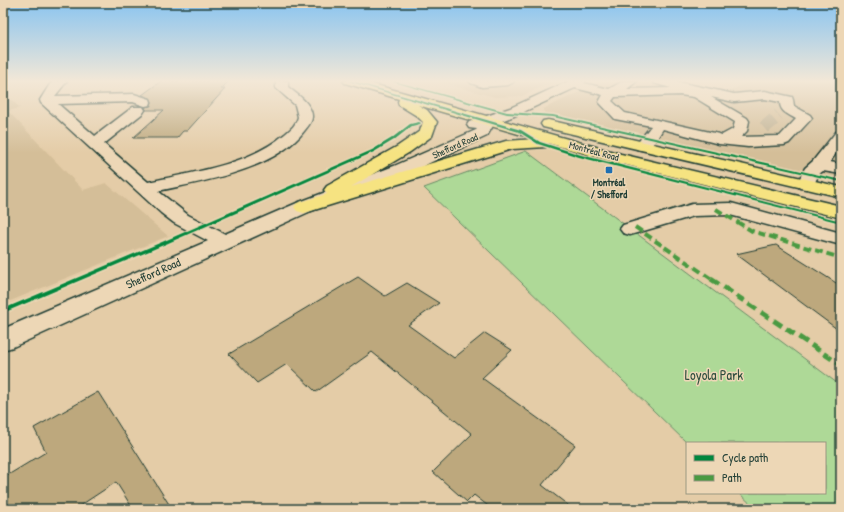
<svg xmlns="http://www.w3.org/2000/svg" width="844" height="512" font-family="'Patrick Hand',sans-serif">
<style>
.built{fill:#d4be98}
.green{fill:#aed997;stroke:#668b66}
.building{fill:#bda87d;stroke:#1f3d34}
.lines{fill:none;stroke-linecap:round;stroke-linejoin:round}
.minor-tunnel{stroke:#bdaf90;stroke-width:13;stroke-dasharray:13 6;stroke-linecap:butt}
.minor-casing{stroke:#1f3d34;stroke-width:3}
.major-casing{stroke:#1f3d34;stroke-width:3}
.minor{fill:#edd7b6;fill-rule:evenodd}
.major{fill:#f6e381;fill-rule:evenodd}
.quiet-far1{stroke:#4a9a42;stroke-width:4;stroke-dasharray:8 4;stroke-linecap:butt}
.quiet{stroke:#4a9a42;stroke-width:5;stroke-dasharray:10 5;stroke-linecap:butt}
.cycleway-casing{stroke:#edd7b6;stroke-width:3}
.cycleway{fill:#00873e;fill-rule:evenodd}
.poi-dot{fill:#1f6fb2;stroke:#edd7b6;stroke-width:1.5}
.labels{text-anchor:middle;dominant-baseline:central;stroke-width:3;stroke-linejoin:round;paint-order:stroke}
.far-street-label{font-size:10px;fill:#1f3d34;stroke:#edd7b6}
.far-poi-label{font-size:10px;font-weight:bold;fill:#1f3d34;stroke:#edd7b6}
.street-label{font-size:12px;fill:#1f3d34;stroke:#edd7b6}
.near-park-label{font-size:14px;fill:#2d4d3e;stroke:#edd7b6}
</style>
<rect width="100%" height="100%" fill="#e4cca7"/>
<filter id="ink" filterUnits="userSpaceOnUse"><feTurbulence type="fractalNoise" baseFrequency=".025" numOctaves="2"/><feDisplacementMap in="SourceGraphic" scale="8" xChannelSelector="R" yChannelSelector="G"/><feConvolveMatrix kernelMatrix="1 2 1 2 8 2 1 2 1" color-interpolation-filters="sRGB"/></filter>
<g filter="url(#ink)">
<path class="built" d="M436 81H556L522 96 495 97Z
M603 81H671L728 93 746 81H832L841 83V181L549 117 543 109Z
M3 92 20 108 8 111 83 190 106 183 168 236 3 304Z"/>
<path class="green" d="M526 151 841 386V509H756L739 493H825V443H687L424 188Z"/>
<path class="building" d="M161 81H229L221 89H225L187 131H183L177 138H133L164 110H146L145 107 150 106 152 102 150 98 142 95Z
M776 245 841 286V332L736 254Z
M358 277 385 296 407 283 439 303 408 325 454 358 485 333 512 350 482 378 575 445 542 485 573 509H492L474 495 467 502 433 472 472 434 372 352 316 392 287 364 257 383 229 354Z
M98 392 172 509H133L116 482 75 509H3V478L46 452 34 428Z"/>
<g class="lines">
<path class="minor-tunnel" d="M764 128 779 115"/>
<g class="minor-casing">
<path id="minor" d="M54 81H67L55 96 134 94 150 99 151 102 150 105 145 106 133 102 58 104 95 136 133 107H143L145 110 143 113 104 144 148 182C194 172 249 165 285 134 291 129 296 125 298 117L295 105 276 88V81H288V87C296 94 307 100 311 111 314 119 310 124 305 130 275 170 204 181 158 191L188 215 225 234 297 203 394 166 476 130 477 129 469 128 467 125 469 122 510 108 569 81H586L584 83 609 89 623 81H637L627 89 671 88 654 83 652 81H674L734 94 765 91 792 97 793 100 794 106 810 115 812 118 789 143 784 145 748 147 719 144 663 129C656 139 651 153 637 149L635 146 651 126 615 119 599 102 603 95 575 88 519 114 494 124 487 136 406 174 311 211 13 347 3 350V329L208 241 174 223 161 213 41 103 40 100 50 84ZM680 95 694 97 735 122 733 129 722 135 719 134 625 113 612 101 615 97ZM711 97 734 102 765 99 780 102C780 112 788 114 796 119L780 136 741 137 747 131 749 121 747 118Z
M469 81H514L512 83 508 85 482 87 471 83Z
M841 131V146L830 162 841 164V174L823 171 819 174 812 188 806 189 800 188 797 184 805 168 813 161 836 132Z
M731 203 841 233V245L730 215 694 216 630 235 623 233 620 229 623 225 692 204Z"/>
</g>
<g class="major-casing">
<path id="major" d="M343 81H362L621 154 841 206V218L611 161 548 143 546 147 512 149 311 211 304 213 297 211 294 207 297 203 327 194 324 190 327 186 398 146 420 131 423 122 417 116 399 105 398 102 399 99 345 83ZM418 105 536 139 506 141 351 187 410 152 432 136 437 122 427 110Z
M548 120 841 187V197L543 127 541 124 543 121Z"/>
</g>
<use href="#minor" class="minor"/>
<use href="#major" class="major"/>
<path class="quiet-far1" d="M716 209 752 231 841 258
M635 227 713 280"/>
<path class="quiet" d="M711 279 841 365"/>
<g class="cycleway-casing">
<path id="cycleway" d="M348 81H352L521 130 540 142 581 155 841 221V223L579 157 538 144 519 132Z
M390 81H394L507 112 553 115 841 180V182L553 117 507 114Z
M419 122 421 123 420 124 412 126 394 140 374 152 166 244 3 313V309L162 242 372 150 392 138 410 124Z"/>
</g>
<use href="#cycleway" class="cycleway"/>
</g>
</g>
<linearGradient id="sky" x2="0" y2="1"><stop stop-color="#89c4f0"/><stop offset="0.53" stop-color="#f3e8d7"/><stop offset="1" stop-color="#f3e8d7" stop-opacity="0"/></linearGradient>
<rect width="844" height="153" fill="url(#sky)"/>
<rect class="poi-dot" x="605" y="166" width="8" height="8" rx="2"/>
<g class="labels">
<g class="far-street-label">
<text transform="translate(455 146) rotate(-24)">Shefford Road</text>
<text transform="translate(594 151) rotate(15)">Montréal Road</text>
</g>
<g class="far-poi-label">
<text x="609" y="182">Montréal<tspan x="609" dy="12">/ Shefford</tspan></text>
</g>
<g class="street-label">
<text transform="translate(153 273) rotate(-24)">Shefford Road</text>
</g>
<g class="near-park-label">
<text x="714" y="374">Loyola Park</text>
</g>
</g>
<rect width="844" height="512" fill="none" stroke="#edd7b6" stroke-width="16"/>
<rect x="8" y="8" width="828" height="496" fill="none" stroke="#1f3d34" stroke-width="1.5" filter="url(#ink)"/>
<rect x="686" y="442" width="140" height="52" fill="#edd7b6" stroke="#9b9982"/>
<rect x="694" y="455" width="20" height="6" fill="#00873e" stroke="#9b9982"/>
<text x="722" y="462" font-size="12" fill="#1f3d34">Cycle path</text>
<rect x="694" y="475" width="20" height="6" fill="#4a9a42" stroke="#9b9982"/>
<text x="722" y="482" font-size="12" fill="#1f3d34">Path</text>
</svg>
